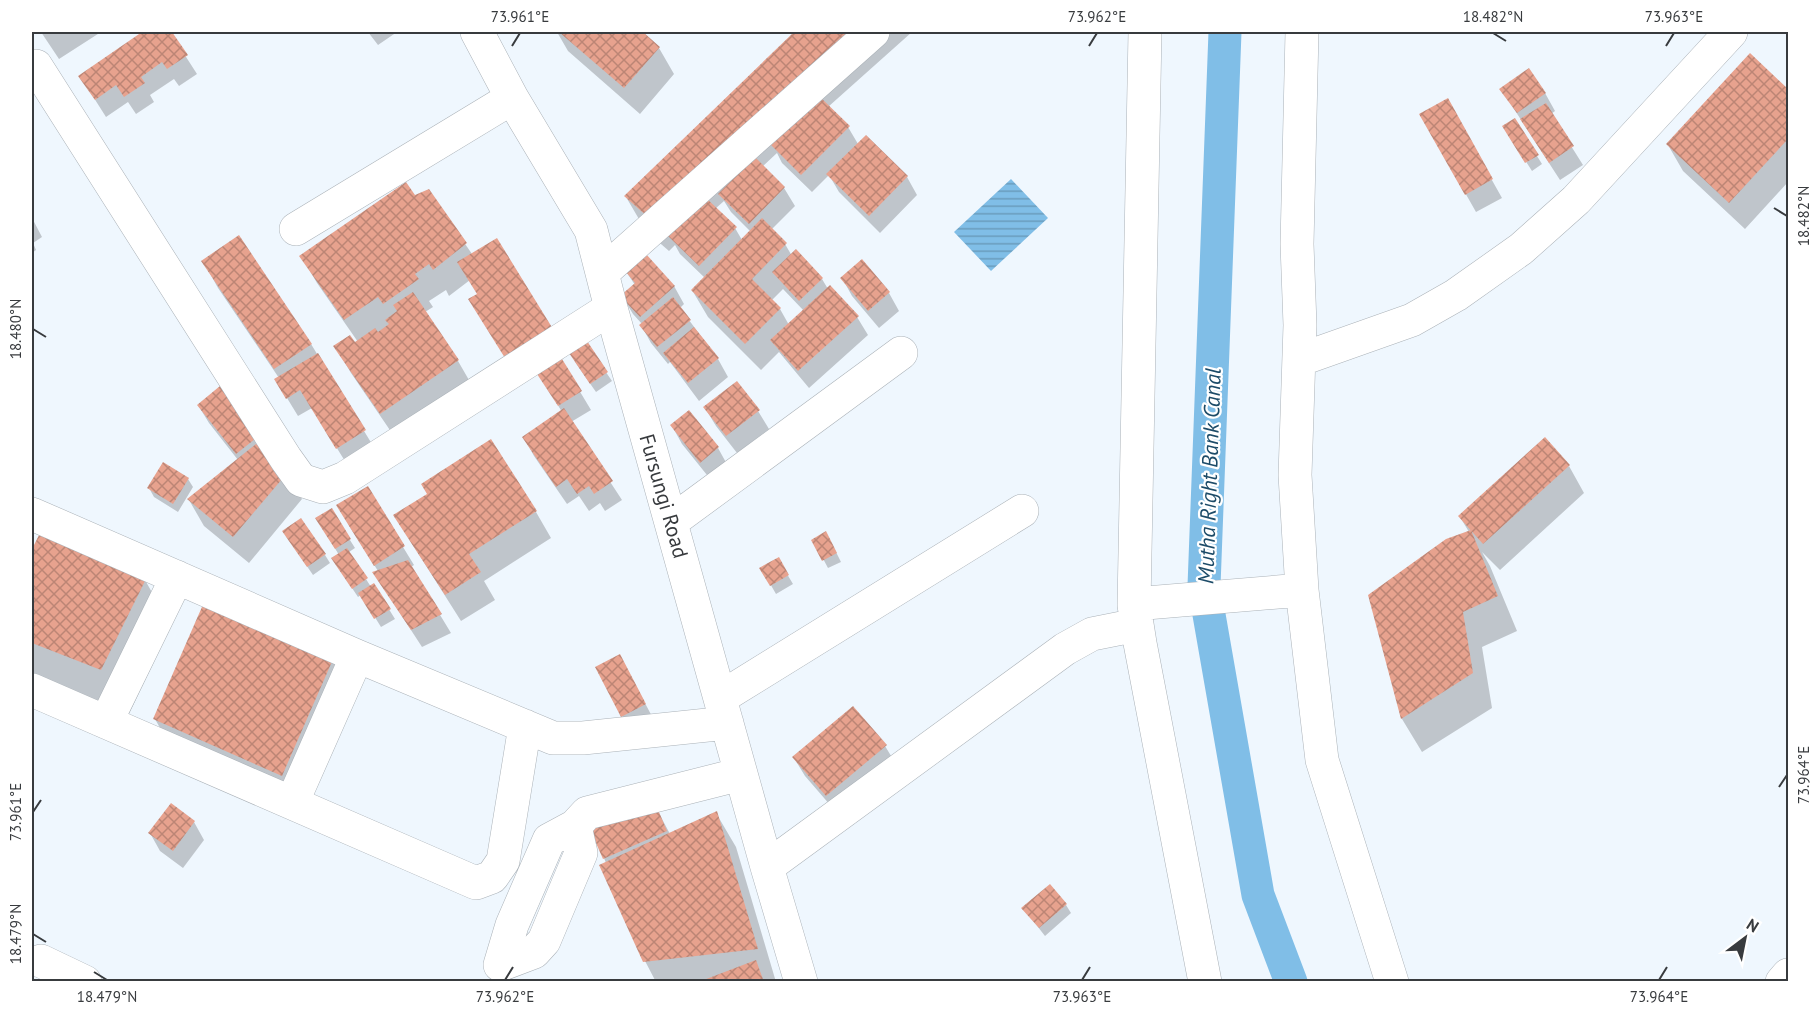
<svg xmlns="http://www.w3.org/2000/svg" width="1820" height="1013" font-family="'PT Sans',sans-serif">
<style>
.water{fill:url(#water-rules)}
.shadow{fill:#0003;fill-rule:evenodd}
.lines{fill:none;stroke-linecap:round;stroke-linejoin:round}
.canal{stroke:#80bee7;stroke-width:33}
.building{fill:url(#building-cross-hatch)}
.minor-casing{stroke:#abb2b8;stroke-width:34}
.minor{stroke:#fff;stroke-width:33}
.ticks{fill:none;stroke:#383b3e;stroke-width:2}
.labels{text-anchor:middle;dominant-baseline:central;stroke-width:4.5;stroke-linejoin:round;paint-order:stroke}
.street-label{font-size:21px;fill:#383b3e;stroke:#fff}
.water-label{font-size:22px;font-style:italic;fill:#1c4b68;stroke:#fff}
.neatline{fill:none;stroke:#383b3e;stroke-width:2}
.ticks-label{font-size:15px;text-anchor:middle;fill:#383b3e}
</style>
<defs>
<pattern id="water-rules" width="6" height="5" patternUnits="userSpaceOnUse" patternTransform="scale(1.5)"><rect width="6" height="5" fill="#80bee7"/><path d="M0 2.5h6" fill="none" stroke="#6a9cbd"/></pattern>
<pattern id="building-cross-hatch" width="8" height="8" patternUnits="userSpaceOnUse" patternTransform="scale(1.5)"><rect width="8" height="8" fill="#e7a28e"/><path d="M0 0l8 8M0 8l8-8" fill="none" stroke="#bc8575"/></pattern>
</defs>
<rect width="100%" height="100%" fill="#eff7fe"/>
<path class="water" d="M1011 179 1048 218 991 271 954 232Z"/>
<path class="shadow" d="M41 32H101L59 59Z
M145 32H170L197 74 179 86 174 79 150 95 154 102 136 114 128 102 106 117 80 76Z
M368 32H397L378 45Z
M557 32H640L659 48 674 74 640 114 568 51Z
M796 32H912L828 107 848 127 858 144 907 177 917 195 880 233 839 192 829 175 812 192 782 163 777 153 762 167 784 188 795 206 771 230 785 244 792 256 822 279 828 289 857 317 868 335 809 388 779 352 761 370 708 317 692 290 705 278 680 254 675 245 669 251 646 231 626 197ZM724 201 731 212 751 232 742 240 735 228 715 209ZM783 289 804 311 789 325 780 309 771 301Z
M1750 55 1788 91V182L1745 229 1683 171 1668 145Z
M1501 89 1545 93 1555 111 1551 114 1583 165 1560 180Z
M1447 100 1502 198 1476 212 1421 115Z
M1504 127 1537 156 1542 164 1532 171Z
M428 190 472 254 552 330 567 356 561 360 591 410 571 422 622 500 605 511 600 503 589 511 579 496 567 504 534 456 524 438 562 412 539 374 478 295 470 280 449 296 446 290 429 301 433 307 425 312 458 361 473 387 396 439 351 373 335 346 355 344 358 342 317 283 301 256Z
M32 218 42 237 33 243 36 250 32 253Z
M203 261 311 344 375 449 348 466 312 408 298 416 276 380 279 378 218 288Z
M627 273 674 286 684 304 680 308 718 359 728 377 699 401 670 362 668 364 651 343 641 325 642 324 633 314 622 296 635 285Z
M842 278 889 293 899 311 879 328 852 296Z
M586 343 612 381 596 392 575 362Z
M220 388 286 472 302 499 249 563 204 526 189 500 238 460 209 423 198 405Z
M705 408 758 411 769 429 737 453 716 426Z
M689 412 718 448 728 466 711 480 682 444 672 426Z
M1569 466 1584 493 1500 570 1482 552 1490 566 1517 631 1482 647 1492 708 1422 752 1402 719 1369 595 1469 532 1460 517Z
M188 479 193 487 178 512 154 497 149 488Z
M367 489 403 547 414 565 411 567 451 633 422 647 385 590 378 571 348 524Z
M331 510 355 548 349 552 371 587 374 585 395 619 381 627 361 595 358 597 338 567 339 555 322 527Z
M536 512 551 538 484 581 495 600 461 621 411 542Z
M39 537 145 580 171 626 128 716 32 678V552Z
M289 540 325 555 330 563 313 575Z
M813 540 831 542 841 562 828 568Z
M778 559 793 584 776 594 761 568Z
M333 658 353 693 301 810 174 753 155 719Z
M629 673 655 722 633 734 622 716Z
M885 746 896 764 837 813 805 776 794 758Z
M652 800 670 834 716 813 736 847 776 982H656L645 961 604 858Z
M194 822 204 840 183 868 160 851 150 833Z
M1066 905 1071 913 1045 936 1023 908Z"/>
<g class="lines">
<path class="canal" d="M1225 32 1204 586 1258 895 1291 982"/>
</g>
<path class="building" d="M142 32H172L188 55 167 69 162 62 141 77 145 83 124 97 116 85 95 100 78 76Z
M559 32H643L660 47 624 88Z
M794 32H855L648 217 624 196Z
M1750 53 1788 89V139L1729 203 1666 144Z
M1529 68 1546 93 1517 113 1499 89Z
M818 95 850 126 801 175 770 144Z
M1448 98 1493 179 1465 195 1419 114Z
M1546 103 1574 146 1549 163 1520 119Z
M1515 118 1539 155 1525 163 1502 126Z
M866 135 908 176 869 216 826 174Z
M755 157 785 187 749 224 718 194Z
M406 182 415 195 429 189 467 243 433 270 429 264 415 274 419 279 383 304 378 297 344 320 299 256Z
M705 197 737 227 699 266 668 236Z
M762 218 787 243 752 279 781 308 745 344 691 290Z
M239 235 312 344 274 369 201 261Z
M497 238 553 329 505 358 468 299 477 294 457 262Z
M796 249 823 278 799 301 772 272Z
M646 254 675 286 640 317 620 296 635 283 626 272Z
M862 259 890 292 868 311 840 278Z
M830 285 859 316 798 371 770 340Z
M413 292 459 360 380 414 333 346 350 335 355 342 375 328 378 332 389 324 385 320 397 311 393 305Z
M673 297 691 320 657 347 639 325Z
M694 327 719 358 688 383 663 353Z
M587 341 608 372 590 384 569 353Z
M318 353 366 430 336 449 300 390 286 399 274 379Z
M562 359 582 391 558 406 537 374Z
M737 381 760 410 726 436 703 407Z
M220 386 259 436 236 454 197 405Z
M564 408 613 481 594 494 589 486 577 494 567 479 556 487 522 437Z
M689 410 719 447 700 463 670 425Z
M1545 437 1570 465 1483 544 1458 516Z
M491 439 537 511 469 554 481 572 445 595 393 515 427 494 421 484Z
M256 444 288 472 233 537 187 499Z
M163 462 189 478 173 504 147 488Z
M368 486 405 546 374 566 336 505Z
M332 508 351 539 335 549 315 518Z
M301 518 326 554 307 567 282 531Z
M1471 530 1498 596 1463 612 1473 673 1401 719 1368 595 1446 539Z
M826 531 837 553 822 561 811 540Z
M39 535 146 579 101 670 32 643V549Z
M347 548 368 578 352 589 331 558Z
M779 557 789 575 770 586 759 568Z
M408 560 442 614 411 630 372 572Z
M374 583 391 609 374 619 358 593Z
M205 600 334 657 282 776 153 719Z
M620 654 646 704 621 717 595 667Z
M853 706 887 745 826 796 792 757Z
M653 798 667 831 603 859 585 818Z
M171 803 195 821 173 851 148 833Z
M717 811 758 949 643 962 599 865Z
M1050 884 1067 904 1039 928 1021 908Z
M756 960 764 982H701V981Z"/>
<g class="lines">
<g class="minor-casing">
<path id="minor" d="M477 32 512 98 591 230 611 308 767 867 801 982
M1145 32 1134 605 1140 643 1205 982
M1302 32 1297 244 1300 325 1295 475 1302 590 1322 760 1392 982
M36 66 286 459 301 480 323 487 345 478 611 308
M296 229 512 98
M602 273 873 32
M1299 360 1412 320 1456 295 1521 249 1576 200 1731 32
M32 514 357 656 553 738H583L727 723
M671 522 901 353
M1134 604 1302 590
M32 690 476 883 492 877 503 861 525 726
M720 698 1022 511
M106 722 177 577
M292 803 357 656
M575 826 581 853 544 941 534 952 500 965 512 925 549 840 575 826 587 813 741 774
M767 867 1065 649 1092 634 1137 625
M41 961 85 982
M1782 982 1788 975"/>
</g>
<use href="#minor" class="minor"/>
</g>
<path class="ticks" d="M1493 33 1506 41M512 46 520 33M1089 46 1097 33M1666 46 1674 33M1774 208 1787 216M33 329 46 337M1779 787 1787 775M33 812 41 800M33 934 46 942M94 972 107 980M505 980 513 967M1082 980 1090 967M1659 980 1667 967"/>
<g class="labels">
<g class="street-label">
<text transform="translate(664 496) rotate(74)">Fursungi Road</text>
</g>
<g class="water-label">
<text transform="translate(1209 476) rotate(-88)">Mutha Right Bank Canal</text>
</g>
</g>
<rect width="1820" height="1013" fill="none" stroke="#ffffff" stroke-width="66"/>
<g transform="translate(1745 938) rotate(32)" stroke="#ffffff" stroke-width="4.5" paint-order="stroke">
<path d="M0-4.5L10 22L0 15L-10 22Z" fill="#383b3e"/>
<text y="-9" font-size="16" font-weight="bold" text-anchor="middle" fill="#383b3e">N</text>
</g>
<rect x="33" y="33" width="1754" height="947" class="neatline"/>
<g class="ticks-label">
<text x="520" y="22">73.961°E</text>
<text x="1097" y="22">73.962°E</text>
<text x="1493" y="22">18.482°N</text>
<text x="1674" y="22">73.963°E</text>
<text transform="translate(1804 216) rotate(-90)" y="5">18.482°N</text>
<text transform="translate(16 329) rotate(-90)" y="5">18.480°N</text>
<text transform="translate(1804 775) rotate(-90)" y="5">73.964°E</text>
<text transform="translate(16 812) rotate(-90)" y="5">73.961°E</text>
<text transform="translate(16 934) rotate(-90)" y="5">18.479°N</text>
<text x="107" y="1002">18.479°N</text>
<text x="505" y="1002">73.962°E</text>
<text x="1082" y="1002">73.963°E</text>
<text x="1659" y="1002">73.964°E</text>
</g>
</svg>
